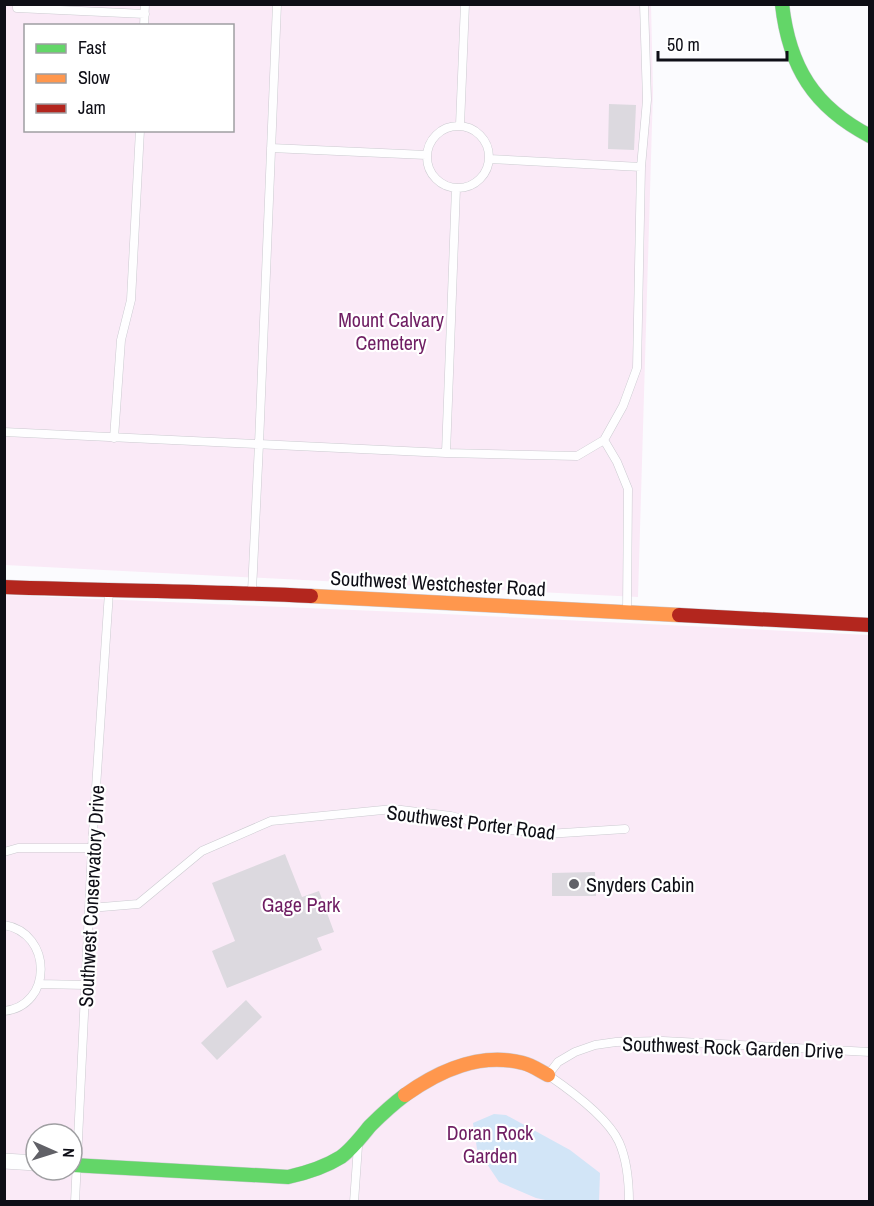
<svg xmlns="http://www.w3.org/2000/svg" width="874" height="1206" font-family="'Archivo Narrow',sans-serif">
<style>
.green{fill:#faeaf7;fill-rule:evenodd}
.water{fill:#d2e5f7}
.building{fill:#dcd9df}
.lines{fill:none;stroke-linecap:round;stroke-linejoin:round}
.lane-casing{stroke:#cbcad0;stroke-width:9}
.street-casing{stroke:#cbcad0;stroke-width:16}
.fast-casing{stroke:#cbcad0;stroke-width:15}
.slow-casing{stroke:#cbcad0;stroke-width:15}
.jam-casing{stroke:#cbcad0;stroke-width:15}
.lane{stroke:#fefeff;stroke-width:8}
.street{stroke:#fefeff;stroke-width:15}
.fast{stroke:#63d668;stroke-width:14}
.slow{stroke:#ff974d;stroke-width:14}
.jam{stroke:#b3261e;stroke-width:14}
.poi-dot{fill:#616167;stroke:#fff;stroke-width:2}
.labels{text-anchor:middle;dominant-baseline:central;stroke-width:4.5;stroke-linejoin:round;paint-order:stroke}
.park-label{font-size:20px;fill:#6f1e63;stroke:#fff}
.street-label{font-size:20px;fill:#0e0e16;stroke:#fff}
.poi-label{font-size:20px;fill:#0e0e16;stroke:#fff;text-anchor:start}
</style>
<rect width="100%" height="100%" fill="#fbfbfe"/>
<path class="green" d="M4 5H651L653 91 638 597 5 565ZM26 26H232V130H26Z
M5 595 424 613 869 635V1201L5 1202ZM36 1134H72V1170H36Z"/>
<path class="water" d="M494 1114 506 1115 570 1150 600 1173 599 1201H550L536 1198 499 1182 477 1149 473 1123Z"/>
<path class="building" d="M609 104 636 105 634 150 608 149Z
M285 854 302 897 319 891 334 932 317 938 322 950 227 988 212 951 235 941 212 883Z
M595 872 596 896H552V873Z
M246 1000 262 1017 217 1060 201 1043Z"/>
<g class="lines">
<g class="lane-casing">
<path id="lane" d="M17 4V8L145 14
M144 26 145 4
M460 125 465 4
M427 157a31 31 0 1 1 62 0a31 31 0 1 1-62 0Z
M271 148 426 155
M489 159 641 167
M4 432 446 453 577 456 604 440 623 406 637 368 641 167 647 100 644 4
M114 438 121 340 131 300 140 130
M604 440 617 462 628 489 627 611
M446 453 456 188
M252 591 259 444 277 4
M4 852 18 848H92
M90 908 138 904 202 851 271 821 393 809 451 816 502 829 547 834 625 829
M4 925C53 933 53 1006 4 1011
M39 984 86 985
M75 1202 92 848 109 592
M354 1202 358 1146
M629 1202C629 1181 627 1160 619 1142 608 1118 570 1090 548 1075L558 1062 575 1052 595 1045 616 1042 663 1041 870 1052"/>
</g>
<g class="street-casing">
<path id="street" d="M4 1161 36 1163"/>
</g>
<g class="fast-casing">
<path id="fast" d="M782 4C789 67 814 107 870 136
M72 1165 288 1177C306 1173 325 1167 341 1157 352 1149 361 1137 370 1126 381 1115 393 1104 405 1095"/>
</g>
<g class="slow-casing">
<path id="slow" d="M311 596 679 615
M405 1095C440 1070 480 1052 523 1063 532 1065 540 1071 548 1075"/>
</g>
<g class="jam-casing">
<path id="jam" d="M4 587C106 591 209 591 311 596
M679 615 870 625"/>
</g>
<use href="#lane" class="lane"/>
<use href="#street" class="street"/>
<use href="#fast" class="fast"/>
<use href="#slow" class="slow"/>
<use href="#jam" class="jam"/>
</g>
<circle class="poi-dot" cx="574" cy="884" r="6"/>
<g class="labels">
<g class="park-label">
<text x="391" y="319">Mount Calvary<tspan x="391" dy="23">Cemetery</tspan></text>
<text x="301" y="904">Gage Park</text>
<text x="490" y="1132">Doran Rock<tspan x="490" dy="23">Garden</tspan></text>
</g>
<g class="street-label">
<text transform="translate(438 583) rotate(3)">Southwest Westchester Road</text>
<text transform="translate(471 822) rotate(7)">Southwest Porter Road</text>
<text transform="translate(91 896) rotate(-87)">Southwest Conservatory Drive</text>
<text transform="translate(733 1047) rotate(2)">Southwest Rock Garden Drive</text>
</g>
<g class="poi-label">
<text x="586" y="884">Snyders Cabin</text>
</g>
</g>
<rect width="874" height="1206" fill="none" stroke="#0e0e16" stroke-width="12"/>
<rect x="24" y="24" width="210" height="108" fill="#ffffff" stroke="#9f9fa2" stroke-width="1.5"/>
<rect x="36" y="44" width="30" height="9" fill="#63d668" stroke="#9f9fa2" stroke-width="1.5"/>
<text x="78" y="54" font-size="18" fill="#0e0e16">Fast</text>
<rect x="36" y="74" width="30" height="9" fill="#ff974d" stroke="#9f9fa2" stroke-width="1.5"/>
<text x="78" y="84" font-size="18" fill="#0e0e16">Slow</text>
<rect x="36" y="104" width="30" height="9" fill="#b3261e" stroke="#9f9fa2" stroke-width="1.5"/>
<text x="78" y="114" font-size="18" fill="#0e0e16">Jam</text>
<g transform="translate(54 1152) rotate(93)"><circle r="28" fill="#ffffff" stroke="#9f9fa2" stroke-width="1.5"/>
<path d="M0-4.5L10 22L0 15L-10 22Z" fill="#616167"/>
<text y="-9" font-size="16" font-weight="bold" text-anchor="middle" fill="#0e0e16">N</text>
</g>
<path d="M658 51v9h129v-9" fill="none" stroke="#0e0e16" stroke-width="3"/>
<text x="667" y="51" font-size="18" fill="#0e0e16" stroke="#ffffff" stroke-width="4.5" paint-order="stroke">50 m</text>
</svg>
